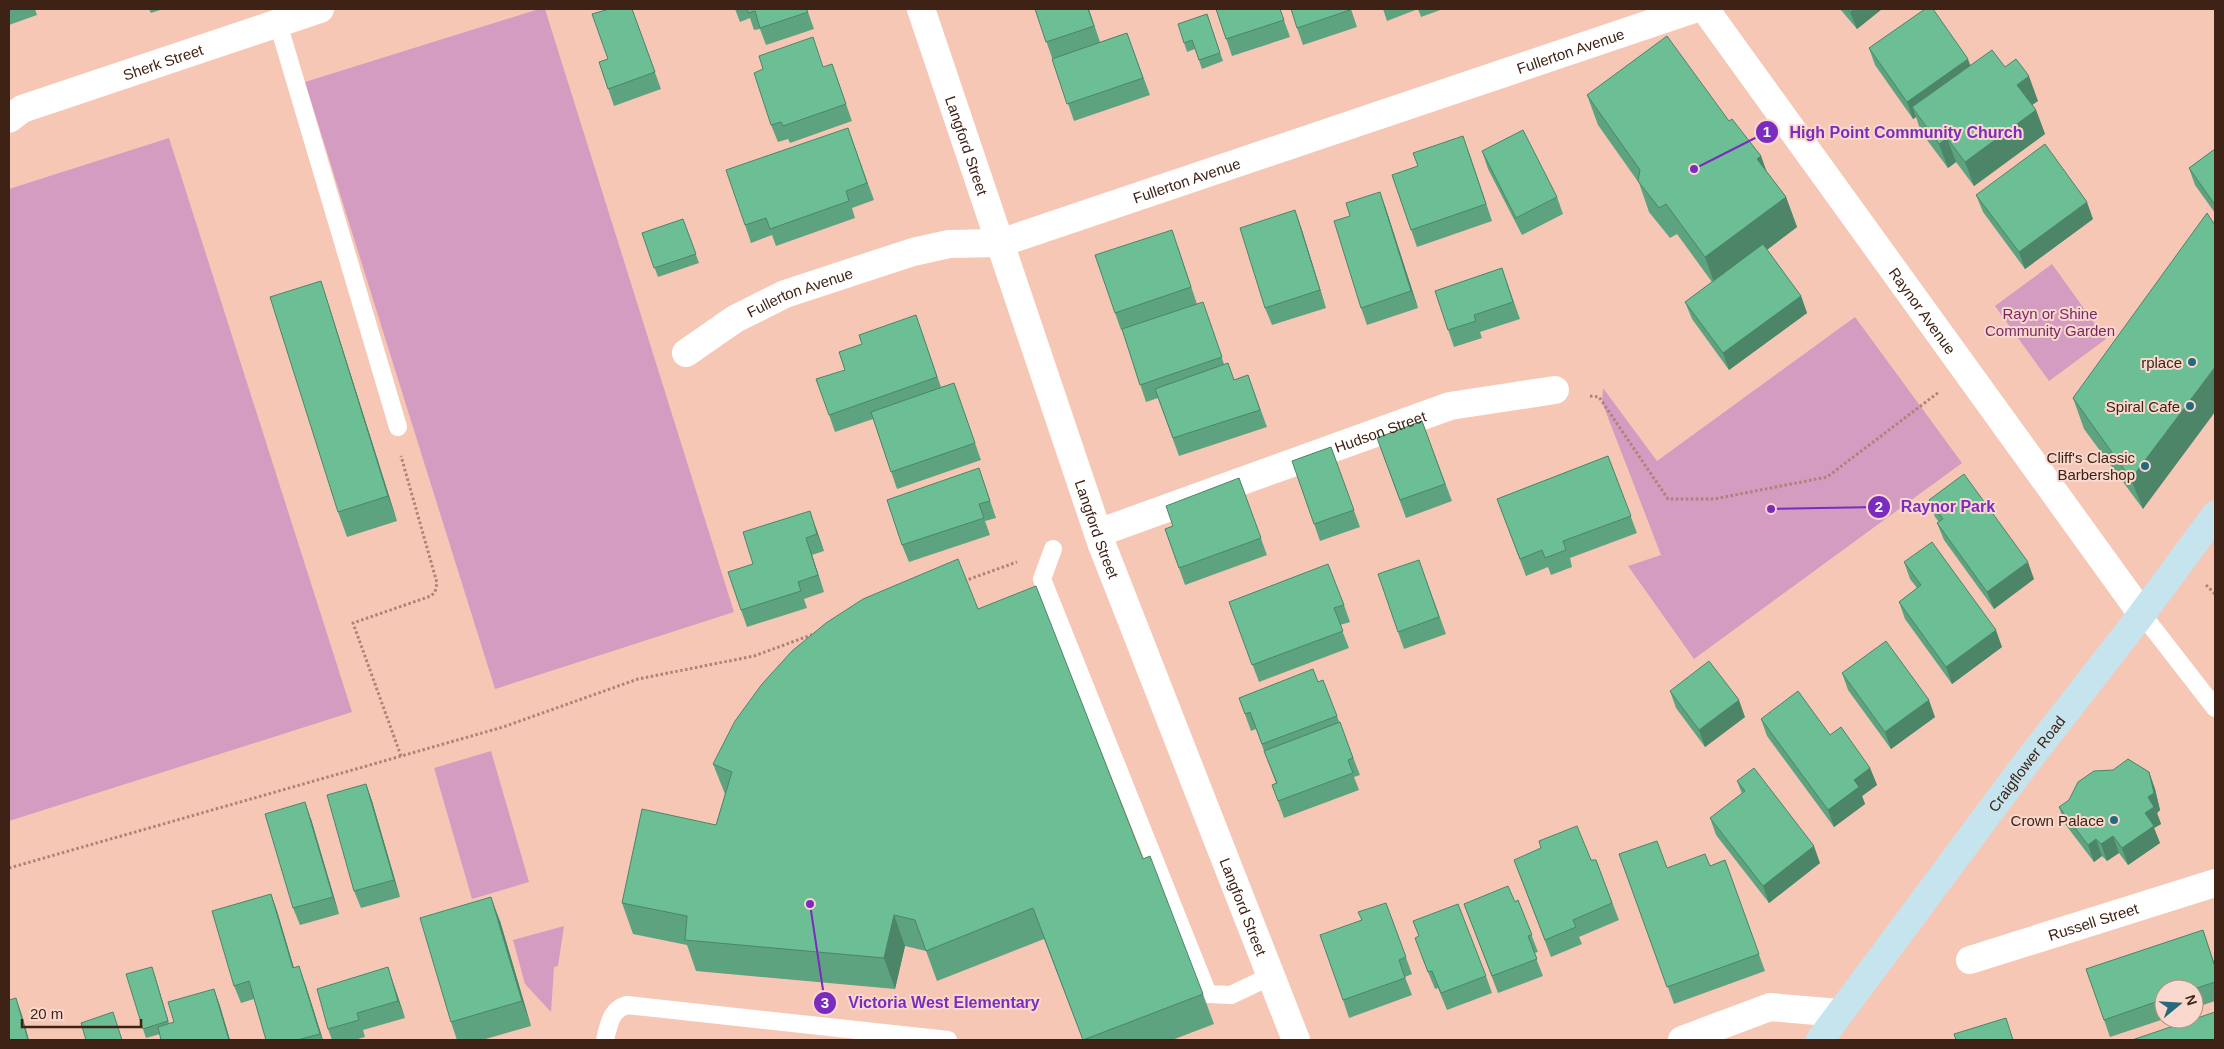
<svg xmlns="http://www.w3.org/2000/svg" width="2224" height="1049" font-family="Arial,sans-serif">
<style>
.green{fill:#d49cc0}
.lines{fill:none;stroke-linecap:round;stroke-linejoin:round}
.path{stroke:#ac8375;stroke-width:3;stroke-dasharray:2.5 2.5;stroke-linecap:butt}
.service{stroke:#fff;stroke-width:18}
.minor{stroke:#fff;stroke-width:28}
.secondary{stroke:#c5e4ed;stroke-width:28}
.wall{fill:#5da380}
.shaded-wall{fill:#4c8568}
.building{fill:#6cbe95;stroke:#4c8568}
.poi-dot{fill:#27697c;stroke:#f9d8cd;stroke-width:2}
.labels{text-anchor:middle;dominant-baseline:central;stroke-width:4;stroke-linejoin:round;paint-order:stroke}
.street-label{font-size:15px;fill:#3f2216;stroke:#f9d8cd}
.park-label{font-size:15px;fill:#7c2764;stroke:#f9d8cd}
.poi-label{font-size:15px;fill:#3f2216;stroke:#f9d8cd;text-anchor:end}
.leader{fill:none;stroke:#7b2cbf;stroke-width:2}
.callout-dot{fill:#7b2cbf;stroke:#f9d8cd;stroke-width:2}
.mark-label{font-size:15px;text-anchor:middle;font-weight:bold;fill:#fff}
.callout-label{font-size:16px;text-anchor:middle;font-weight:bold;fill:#7b2cbf;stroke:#f9d8cd;stroke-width:4;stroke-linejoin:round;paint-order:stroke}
</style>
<rect width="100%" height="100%" fill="#f7c7b6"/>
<path class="green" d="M539 9H545L734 612 495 689 305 82Z
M169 138 352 712 9 821V189Z
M2052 264 2106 339 2049 381 1995 306Z
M1855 317 1962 463 1694 659 1628 566 1661 555 1602 402 1603 388 1657 461Z
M491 751 529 882 472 899 434 768Z
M564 926 558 966 554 967 551 1012 525 984 513 940Z"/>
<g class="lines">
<path class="path" d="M1590 396 1599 397 1668 499H1714L1827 477 1939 392
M964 581 1017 562
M2206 585 2215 594
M401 756 353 623 431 596 435 592 437 583 401 456
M9 868 503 727 638 679 754 656 814 634"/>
<path class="service" d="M278 23 398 427
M1053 549 1042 579 1208 994 1231 995 1271 976
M2142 614 2215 708
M605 1040C609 1025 610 1010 627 1005L948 1040"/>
<g class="minor">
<path id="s1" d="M921 9 1102 545 1296 1040"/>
<path id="s2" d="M1705 9 2142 614"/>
<path id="s3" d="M9 119 22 109 320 9"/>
<path id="s4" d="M686 353 735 319 785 294 913 252 949 244 1000 243 1694 9"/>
<path id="s5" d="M1098 533 1450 406 1555 390"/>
<path id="s6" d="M1970 960 2215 883"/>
<path d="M1682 1040 1770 1007 1839 1013"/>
</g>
<path class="secondary" id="s7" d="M1820 1040 2026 763 2142 614 2215 515"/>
</g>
<path class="wall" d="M9 9H35L37 15 9 25Z
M149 9H163L151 13Z
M632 9 661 89 614 106 599 62 608 59Z
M735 9H810H807L814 29 766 45 760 29 754 30 750 18 740 22Z
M1035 9H1089L1100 42 1127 33 1150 95 1074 121Z
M1216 9H1280L1290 37 1232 56Z
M1351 9 1357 27 1303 45 1297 28Z
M1383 9H1443L1421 17 1418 9 1387 21Z
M1840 9H1882L1857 29Z
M1207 14 1223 61 1202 69 1195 49 1187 52 1178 24Z
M1869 48 1971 65 2005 67 2038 101 2032 105 2036 110 2045 134 1974 186 1956 162 1948 168 1921 132 1916 117 1913 119 1875 65Z
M832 64 852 121 790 143 788 139 778 142 771 125 824 67Z
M1587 95 1729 121 1761 156 1766 171 1786 197 1797 227 1767 250 1801 296 1807 313 1729 370 1692 319 1685 302 1712 282 1677 234 1670 238 1649 212 1639 183 1598 125Z
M848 128 874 200 852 208 855 218 776 246 772 235 751 243 745 225Z
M2215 149V213L2195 185 2189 168Z
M1482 151 1557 197 1563 214 1522 235 1488 169Z
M1469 153 1492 221 1417 247 1392 175 1418 166Z
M1380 192 1386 209 1418 308 1367 325 1361 308 1350 216Z
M1976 195 2093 219 2025 269 1983 212Z
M683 219 699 263 658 277 642 233Z
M2215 225 2143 509 2084 429 2073 398Z
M1301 227 1326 308 1272 325 1265 308Z
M1178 247 1197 304 1209 319 1224 364 1234 380 1248 375 1267 427 1179 456 1158 398 1146 402 1122 330H1121L1115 313Z
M1502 268 1520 319 1480 332 1482 338 1454 347 1435 291Z
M329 306 397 521 347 537 338 512Z
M916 315 941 387 954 383 981 460 897 489 873 419 835 432 829 415 862 344Z
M1422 421 1452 501 1406 518 1377 438Z
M1331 447 1360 527 1320 541 1292 461Z
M1608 456 1637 533 1570 558 1572 567 1551 575 1548 567 1526 576 1497 499Z
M979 468 996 518 985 521 990 535 909 562 902 545Z
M1239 478 1267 555 1185 585 1165 529 1173 526Z
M1929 500 2034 579 1994 609 1944 540 1937 523 1939 522 1935 517Z
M816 528 824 551 812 555 824 592 804 599 807 608 747 627 741 610 753 564Z
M1419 560 1446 634 1404 649 1398 632Z
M1904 562 2002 647 1952 684 1905 619 1899 602 1917 588 1910 579Z
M1229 602 1344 605 1350 622 1340 625 1349 648 1259 682Z
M978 609 1143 859 1203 994 1214 1024 1172 1040H1083L1044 939 937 981 926 951 905 946 895 989 696 971 687 945 633 934 622 903 716 825 725 794 713 764Z
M1842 673 1935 717 1891 749 1848 690Z
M1323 680 1360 775 1354 777 1359 790 1284 818 1272 785 1276 783 1264 751 1256 729 1251 731 1239 698 1318 682Z
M1670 691 1745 717 1705 747 1676 708Z
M1761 719 1830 735 1870 768 1877 785 1862 796 1865 804 1834 827 1767 736Z
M2149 772 2155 789 2160 810 2157 813 2161 824 2154 828 2160 843 2128 865 2119 853 2107 861 2102 856 2094 862 2065 824 2059 807Z
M1737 781 1820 863 1769 903 1716 835 1710 818 1742 794Z
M366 784 372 801 400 897 361 908 354 891Z
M311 819 339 914 300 925 293 908Z
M1619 854 1667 868 1710 866 1725 860 1765 971 1674 1004Z
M1514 860H1596L1619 920 1579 937 1582 944 1551 957Z
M271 894 277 911 294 968 305 983 323 1040H266L254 999 241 1003 234 986Z
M1518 900 1538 952 1534 953 1543 976 1498 993 1464 904 1515 902Z
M1386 903 1412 974 1405 977 1412 995 1349 1018 1343 1000 1361 920Z
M500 921 531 1026 482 1040H457L451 1022Z
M1413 921 1486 976 1492 993 1447 1010 1438 988 1435 989 1421 955 1419 936Z
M2203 930 2215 965V1001L2194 1008V989H2164V1019L2110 1037 2086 969Z
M155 976 169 1024 174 1022 214 989 220 1006 230 1040H161L160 1034 146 1038 143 1029Z
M394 985 405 1018 363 1030 365 1037 354 1040H332L328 1029Z"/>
<path class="shaded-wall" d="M1855 9H1882L1857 29 1850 12Z
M1968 59 1974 76 1912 107 1916 117 1913 119 1907 102Z
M2029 76 2038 101 2026 109 2017 85Z
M2036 110 2045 134 1974 186 1965 162Z
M1463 136 1469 153 1492 221 1486 204Z
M1947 138 1956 162 1948 168 1939 144Z
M1761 156 1772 186 1757 159Z
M1380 192 1386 209 1418 308 1411 291Z
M1786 197 1797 227 1716 288 1705 257Z
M2087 202 2093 219 2025 269 2019 252Z
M1295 210 1301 227 1326 308 1320 290Z
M321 281 329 306 397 521 388 496Z
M1801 296 1807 313 1729 370 1723 353Z
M2215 367V412L2143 509 2131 479Z
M810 511 816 528 824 551 817 534Z
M806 538 812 555 824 592 818 575Z
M2028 562 2034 579 1994 609 1987 592Z
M1996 630 2002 647 1952 684 1946 667Z
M1739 700 1745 717 1705 747 1699 730Z
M1929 700 1935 717 1891 749 1885 732Z
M1870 768 1877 785 1862 796 1865 804 1834 827 1828 810 1854 780Z
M2149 772 2155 789 2160 810 2157 813 2161 824 2154 828 2160 843 2128 865 2122 848 2145 813 2148 797Z
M366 784 372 801 400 897 394 880Z
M305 802 311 819 339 914 333 897Z
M2113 836 2119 853 2107 861 2101 844Z
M2096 839 2102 856 2094 862 2088 845Z
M1814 846 1820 863 1769 903 1763 886Z
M271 894 277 911 299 985 293 968Z
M491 897 500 921 531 1026 522 1001Z
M894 915 905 946 895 989 884 958Z
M299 966 305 983 323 1040 320 1034Z
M152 967 155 976 171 1030 168 1021Z
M388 967 405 1018 398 1001Z
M214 989 220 1006 230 1040H229Z
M16 998 22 1015 29 1040H28Z"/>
<path class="building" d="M609 9H632L655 72 608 89 599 62 608 59 592 14Z
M747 9H806L808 12 760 28 755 11 748 13Z
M1035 9H1088L1094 26 1046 42Z
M1216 9H1280L1284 20 1226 39Z
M1291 9H1350V10L1297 28Z
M1848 9H1855L1850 12Z
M1925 9H1933L1968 59 1907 102 1869 48Z
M1207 14 1220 53 1199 60 1192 40 1184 43 1178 24Z
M1127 33 1143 78 1067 104 1052 59Z
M1667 36 1729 121 1732 119 1761 156 1757 159 1786 197 1705 257 1666 204 1659 208 1638 181 1640 170 1587 95Z
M813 37 823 67 832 64 846 104 783 126 781 122 771 125 754 73 763 69 759 56Z
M1992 50 2005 67 2016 59 2029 76 2017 85 2036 110 1965 162 1947 138 1939 144 1912 107Z
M848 128 867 183 846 191 849 201 770 229 766 218 745 225 726 170Z
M1523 130 1557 197 1516 218 1482 151Z
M1463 136 1486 204 1411 230 1392 175 1418 166 1413 153Z
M2045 144 2087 202 2019 252 1976 195Z
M2215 149V205L2189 168Z
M1380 192 1411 291 1361 308 1334 221 1350 216 1346 203Z
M1295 210 1320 290 1265 308 1240 228Z
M2207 213 2215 225V367L2131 479 2073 398Z
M683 219 696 254 654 268 642 233Z
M1172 230 1191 287 1115 313 1095 255Z
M1763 244 1801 296 1723 353 1685 302Z
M1502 268 1513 302 1474 315 1476 321 1448 330 1435 291Z
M321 281 388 496 338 512 270 297Z
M1203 302 1222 357 1140 385 1122 329Z
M916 315 937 377 829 415 816 379 845 370 839 352 862 344 859 335Z
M1228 363 1234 380 1248 375 1260 410 1173 438 1155 389Z
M954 383 975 443 891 472 871 412Z
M1422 421 1445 484 1400 500 1377 438Z
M1331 447 1354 510 1314 524 1292 461Z
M1608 456 1631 516 1563 541 1566 550 1545 558 1542 550 1520 559 1497 499Z
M979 468 990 501 979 504 984 518 902 545 887 500Z
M1964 474 2028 562 1987 592 1937 523 1943 519 1929 500Z
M1239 478 1261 538 1179 568 1165 529 1173 526 1166 506Z
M810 511 817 534 806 538 818 575 798 582 801 591 741 610 728 572 753 564 743 532Z
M1932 542 1996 630 1946 667 1899 602 1921 585 1904 562Z
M958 559 978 609 1036 586 1143 859 1150 856 1203 994 1083 1040 1033 908 926 951 915 920 894 915 884 958 685 940 687 916 622 903 642 809 716 825 732 772 713 764 735 721 762 684 792 651 826 623 863 599Z
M1419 560 1439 617 1398 632 1378 574Z
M1328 564 1344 605 1334 608 1343 631 1252 665 1229 602Z
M1886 641 1929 700 1885 732 1842 673Z
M1709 661 1739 700 1699 730 1670 691Z
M1313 669 1318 682 1323 680 1337 716 1262 744 1250 712 1245 714 1239 698Z
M1798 691 1830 735 1841 727 1870 768 1854 780 1859 787 1828 810 1761 719Z
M1340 722 1353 758 1348 760 1353 773 1278 801 1272 785 1277 783 1264 751Z
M2128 759 2149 772 2154 793 2148 797 2154 807 2145 813 2154 826 2122 848 2113 836 2101 844 2096 839 2088 845 2059 807 2069 800 2078 782 2094 771 2113 770Z
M1754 768 1814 846 1763 886 1710 818 1745 791 1737 781Z
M366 784 394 880 354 891 327 795Z
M305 802 333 897 293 908 265 814Z
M1577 826 1591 860H1596L1612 903 1573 920 1576 927 1545 940 1514 860 1541 848 1539 841Z
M1657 841 1667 868 1705 854 1710 866 1725 860 1759 954 1667 987 1619 854Z
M1508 886 1515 902 1518 900 1532 935 1528 936 1537 959 1492 976 1464 904Z
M271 894 293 968 299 966 320 1034 297 1040H266L249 981 234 986 212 911Z
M491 897 522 1001 451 1022 420 918Z
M1386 903 1406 957 1399 960 1405 978 1343 1000 1320 935 1362 920 1358 912Z
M1458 904 1486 976 1441 993 1432 971 1428 972 1415 938 1419 936 1413 921Z
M2203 930 2215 967V982L2194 989H2164V999L2104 1020 2086 969Z
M152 967 168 1021 143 1029 126 974Z
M388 967 398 1001 357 1013 359 1020 328 1029 317 989Z
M214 989 229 1040H161L158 1027 174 1022 168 1002Z
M16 998 28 1040H9V1000Z
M113 1012 122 1040H86L81 1023Z
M2215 1012V1040H2132Z
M2006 1018 2013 1040H1956L1954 1034Z"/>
<g class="poi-dot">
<circle cx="2192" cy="362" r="5"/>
<circle cx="2190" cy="406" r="5"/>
<circle cx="2145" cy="466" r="5"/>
<circle cx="2114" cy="820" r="5"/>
</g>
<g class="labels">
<g class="street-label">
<text stroke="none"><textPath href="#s4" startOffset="940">Fullerton Avenue</textPath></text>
<text stroke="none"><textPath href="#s3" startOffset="165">Sherk Street</textPath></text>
<text stroke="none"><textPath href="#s1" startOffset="144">Langford Street</textPath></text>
<text stroke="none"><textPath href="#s4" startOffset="535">Fullerton Avenue</textPath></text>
<text stroke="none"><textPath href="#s4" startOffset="130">Fullerton Avenue</textPath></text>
<text stroke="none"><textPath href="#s2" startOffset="372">Raynor Avenue</textPath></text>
<text stroke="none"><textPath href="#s5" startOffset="300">Hudson Street</textPath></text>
<text stroke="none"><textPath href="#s1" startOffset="549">Langford Street</textPath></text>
<text stroke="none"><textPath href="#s7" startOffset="345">Craigflower Road</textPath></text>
<text stroke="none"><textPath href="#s1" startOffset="954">Langford Street</textPath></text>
<text stroke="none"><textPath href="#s6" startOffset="129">Russell Street</textPath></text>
</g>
<g class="park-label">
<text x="2050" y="313">Rayn or Shine<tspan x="2050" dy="17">Community Garden</tspan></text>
</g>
<g class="poi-label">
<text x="2182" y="362">rplace</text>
<text x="2180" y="406">Spiral Cafe</text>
<text x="2135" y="457">Cliff's Classic<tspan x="2135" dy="17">Barbershop</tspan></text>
<text x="2104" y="820">Crown Palace</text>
</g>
</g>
<path class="leader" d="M1694 169L1767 132M1771 509L1879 507M810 904L825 1003"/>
<g class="callout-dot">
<circle cx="1694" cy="169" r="5"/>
<circle cx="1771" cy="509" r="5"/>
<circle cx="810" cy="904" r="5"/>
<circle cx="1767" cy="132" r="12"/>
<circle cx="1879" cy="507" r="12"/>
<circle cx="825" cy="1003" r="12"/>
</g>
<g class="mark-label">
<text x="1767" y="137">1</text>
<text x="1879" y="512">2</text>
<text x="825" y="1008">3</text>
</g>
<g class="callout-label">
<text x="1906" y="138">High Point Community Church</text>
<text x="1948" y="512">Raynor Park</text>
<text x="944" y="1008">Victoria West Elementary</text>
</g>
<rect width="2224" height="1049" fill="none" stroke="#3f2216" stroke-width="20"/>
<g transform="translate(2179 1004) rotate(72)"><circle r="24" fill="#f9d8cd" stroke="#af8f84"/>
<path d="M0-4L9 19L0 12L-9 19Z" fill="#27697c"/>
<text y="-8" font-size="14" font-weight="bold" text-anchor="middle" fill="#3f2216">N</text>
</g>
<path d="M22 1019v8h119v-8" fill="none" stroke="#3f2216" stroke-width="2.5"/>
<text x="30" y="1019" font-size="15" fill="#3f2216" stroke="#f9d8cd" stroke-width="4" paint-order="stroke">20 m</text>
</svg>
